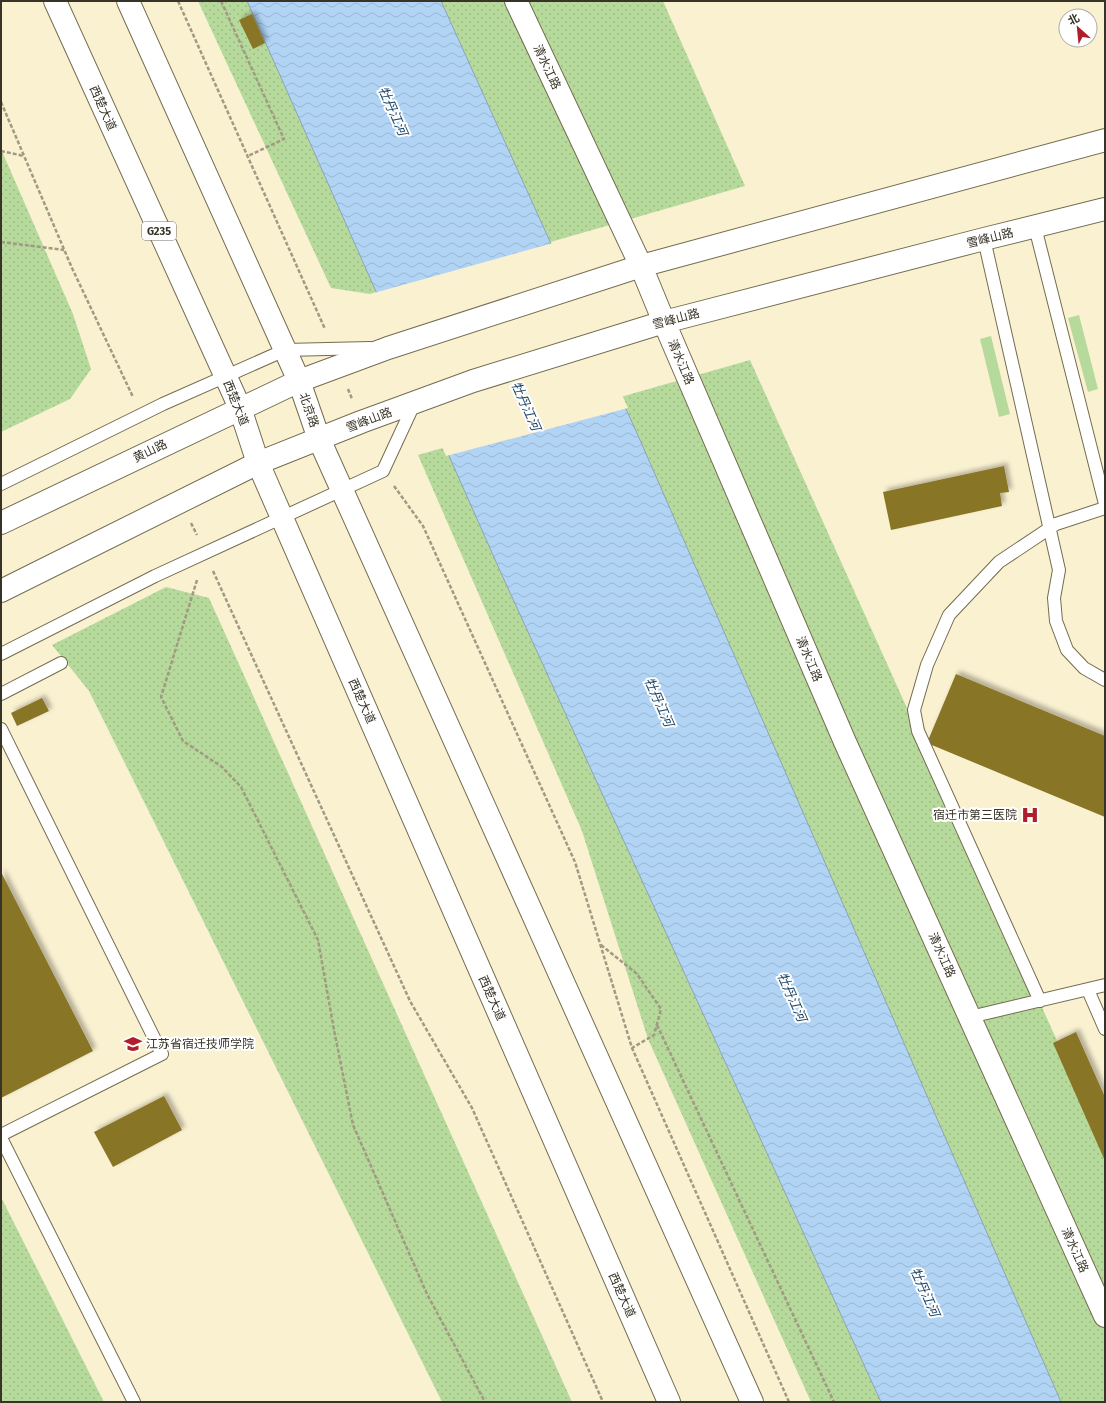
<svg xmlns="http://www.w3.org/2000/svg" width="1106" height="1403" font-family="'Fira Sans','Noto Sans SC',sans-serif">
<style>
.grass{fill:url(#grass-dots)}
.garden{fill:#b6da9b}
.water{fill:url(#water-waves);stroke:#8ca4b7}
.pier{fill:#faf1d1}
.building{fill:#897526;filter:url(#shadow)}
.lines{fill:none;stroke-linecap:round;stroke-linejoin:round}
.lane-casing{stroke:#746c50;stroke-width:14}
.secondary-casing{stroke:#746c50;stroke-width:24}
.highway-casing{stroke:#746c50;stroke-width:24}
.path{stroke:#a19a83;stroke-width:2.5;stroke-dasharray:4 2;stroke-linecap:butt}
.lane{stroke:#fff;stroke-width:12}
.secondary{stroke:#fff;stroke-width:22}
.highway{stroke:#fff;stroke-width:22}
.labels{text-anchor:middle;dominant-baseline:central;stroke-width:4;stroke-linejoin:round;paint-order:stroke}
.shield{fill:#fff;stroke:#737068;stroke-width:1}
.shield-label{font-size:11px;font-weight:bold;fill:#373327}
.street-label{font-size:12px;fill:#373327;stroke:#fff}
.poi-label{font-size:12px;fill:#373327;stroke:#fff;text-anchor:end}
.water-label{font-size:13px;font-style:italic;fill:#194367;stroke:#fff}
</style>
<defs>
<pattern id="grass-dots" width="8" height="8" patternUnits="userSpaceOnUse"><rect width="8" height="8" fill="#b6da9b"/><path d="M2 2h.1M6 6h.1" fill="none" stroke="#9dbc86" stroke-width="1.8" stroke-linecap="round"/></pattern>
<pattern id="water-waves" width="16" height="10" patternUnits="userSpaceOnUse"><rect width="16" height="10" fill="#b1d4f5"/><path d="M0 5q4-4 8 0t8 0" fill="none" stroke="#99b6d2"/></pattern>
<filter id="shadow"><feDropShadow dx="3.5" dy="-3.5" stdDeviation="2" flood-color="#0004"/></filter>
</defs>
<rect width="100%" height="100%" fill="#faf1d1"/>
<path class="grass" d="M198 1H663L745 186 370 294 331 288Z
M1 149 73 314 91 369 70 399 1 432Z
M750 360 1105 1147V1402H811L648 1039 582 831 418 455Z
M166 587 209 598 572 1402H442L89 691 52 645Z
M1 1197 104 1402H1Z"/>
<path class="garden" d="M1079 315 1098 389 1088 392 1068 318Z
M991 336 1010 414 999 417 980 339Z"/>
<path class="water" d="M247 1H441L640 440 1061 1402H881L501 573Z"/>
<path class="pier" d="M553 243 628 408 446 456 374 293Z"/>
<path class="building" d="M252 14 265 43 253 49 239 20Z
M1004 466 1009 492 1000 493 1002 506 891 530 883 492Z
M956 674 1105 736V817L927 743Z
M42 698 49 711 17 726 11 713Z
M1 872 93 1051 1 1098Z
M1076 1032 1105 1097V1161L1053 1043Z
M164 1096 182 1130 113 1167 94 1132Z"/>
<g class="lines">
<g class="lane-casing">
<path id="lane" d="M1035 227 1105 504
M984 239 1059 570 1054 598 1056 621 1067 650 1084 668 1105 680
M1 484 163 404 285 350 370 348
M1 654 155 576 383 471 415 402
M1 694 61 663
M1 729 162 1054 1 1135
M1088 990 1105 1029
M1040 1001 918 731 914 710 927 665 949 615 999 562 1056 524 1105 508
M970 1017 1105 985
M1 1138 134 1402"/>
</g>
<g class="secondary-casing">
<path id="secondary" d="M516 1 641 266 664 322 845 742 1105 1316
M1 523 299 381 388 348 641 266 1105 140
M1 591 258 463 361 422 473 381 664 322 984 239 1105 209"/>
</g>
<g class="highway-casing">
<path id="highway" d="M55 1 240 408 258 463 669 1402
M128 1 299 381 319 439 342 490 752 1402"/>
</g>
<path class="path" d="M178 1 325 329
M221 1 284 139 248 156
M1 102 72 268 133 397
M1 151 24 156
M1 242 64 250
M348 389 352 399
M394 486 423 526 575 862 632 1048 789 1402
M191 523 197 535
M213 571 410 1001 472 1108 603 1402
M197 580 161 697 183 741 222 767 241 787 318 940 334 1030 353 1125 427 1294 485 1402
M601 945 637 974 661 1009 654 1035 632 1048
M657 1025 834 1402"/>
<use href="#lane" class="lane"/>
<use href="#secondary" class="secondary"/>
<use href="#highway" class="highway"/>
</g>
<defs>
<g id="hospital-bare" transform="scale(1.38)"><path d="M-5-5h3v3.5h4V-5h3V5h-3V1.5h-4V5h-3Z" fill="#b01d2b" stroke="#fff" stroke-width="2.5" paint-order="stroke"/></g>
<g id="school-bare" transform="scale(1.38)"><path d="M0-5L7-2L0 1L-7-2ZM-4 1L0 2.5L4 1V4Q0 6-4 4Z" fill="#b01d2b" stroke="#fff" stroke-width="2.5" paint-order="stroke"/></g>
</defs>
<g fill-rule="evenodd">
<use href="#hospital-bare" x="1030" y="815"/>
<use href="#school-bare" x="133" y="1044"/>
</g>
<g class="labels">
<rect class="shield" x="142" y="222" width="34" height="18" rx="3"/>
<g class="shield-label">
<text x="159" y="231">G235</text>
</g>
<g class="street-label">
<text transform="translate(547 67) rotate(65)">清水江路</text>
<text transform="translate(103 108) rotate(66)">西楚大道</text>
<text transform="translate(990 238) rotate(-14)">雪峰山路</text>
<text transform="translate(676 319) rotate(-15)">雪峰山路</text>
<text transform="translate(681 362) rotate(67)">清水江路</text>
<text transform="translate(236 403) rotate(68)">西楚大道</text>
<text transform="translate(309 410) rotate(71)">北京路</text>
<text transform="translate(369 420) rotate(-21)">雪峰山路</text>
<text transform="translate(150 451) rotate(-26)">黄山路</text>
<text transform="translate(809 659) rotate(67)">清水江路</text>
<text transform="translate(362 701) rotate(66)">西楚大道</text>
<text transform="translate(942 955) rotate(66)">清水江路</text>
<text transform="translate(492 998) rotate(66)">西楚大道</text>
<text transform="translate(1075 1250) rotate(66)">清水江路</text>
<text transform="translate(622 1295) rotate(66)">西楚大道</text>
</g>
<g class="poi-label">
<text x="1017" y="815">宿迁市第三医院</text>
<text x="146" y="1044" text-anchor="start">江苏省宿迁技师学院</text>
</g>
<g class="water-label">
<text transform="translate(393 111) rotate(66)">牡丹江河</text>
<text transform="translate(526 406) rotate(66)">牡丹江河</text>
<text transform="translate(659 702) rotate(66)">牡丹江河</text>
<text transform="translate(792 997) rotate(66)">牡丹江河</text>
<text transform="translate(925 1292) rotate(66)">牡丹江河</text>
</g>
</g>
<rect width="1106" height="1403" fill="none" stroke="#373327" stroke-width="4"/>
<g transform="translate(1078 28) rotate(333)"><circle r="19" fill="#ffffff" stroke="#afada9"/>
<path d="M0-3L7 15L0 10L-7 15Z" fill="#b01d2b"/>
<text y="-6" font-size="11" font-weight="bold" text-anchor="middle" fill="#373327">北</text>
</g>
</svg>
